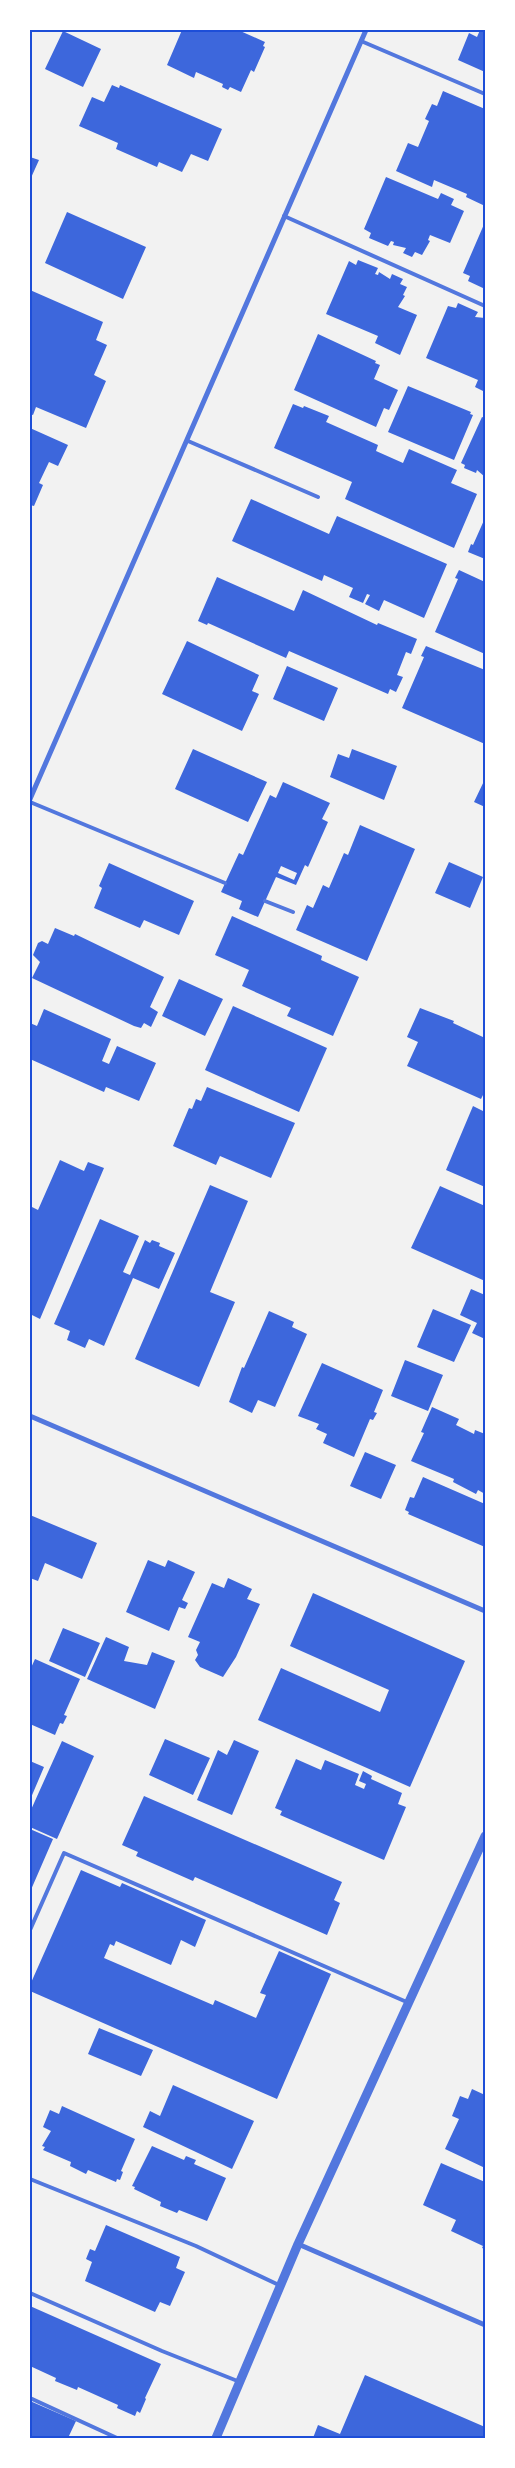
<svg xmlns="http://www.w3.org/2000/svg" width="515" height="2468" font-family="Literata,serif">
<style>
.building{fill:#3d67dc;fill-rule:evenodd}
.lines{fill:none;stroke-linecap:round;stroke-linejoin:round}
.service{stroke:#5277de;stroke-width:4}
.minor{stroke:#5277de;stroke-width:5}
.tertiary{stroke:#5277de;stroke-width:9}
.neatline{fill:none;stroke:#1d4ed8;stroke-width:2}
</style>
<rect width="100%" height="100%" fill="#f2f2f2"/>
<path class="building" d="M182 30H238L265 42 263 46 265 47 254 72 251 70 241 92 230 87 228 90 222 87 223 84 196 72 194 78 167 65Z
M480 30H485V72L458 60 469 33 477 37Z
M63 31 101 49 83 87 45 69Z
M112 85 119 88 120 85 222 129 208 161 191 154 182 172 159 162 157 167 116 149 118 143 79 126 92 97 104 102Z
M443 91 485 109V206L466 197 467 194 434 180 432 187 396 171 408 143 418 147 429 121 425 119 432 104 437 106Z
M30 157 39 160 30 180Z
M386 177 438 199 441 193 454 199 451 205 464 211 450 243 430 235 428 240 430 241 422 255 415 252 412 257 403 253 406 248 393 245 394 242 391 241 388 246 369 238 371 233 364 229Z
M67 212 146 247 123 299 45 263Z
M485 222V289L468 281 470 276 463 273Z
M358 260 378 268 375 274 378 275 379 272 390 279 392 274 403 279 400 284 407 287 403 295 405 296 398 307 417 315 400 355 375 343 378 336 326 314 349 261 356 265Z
M30 290 103 322 96 340 107 345 94 375 106 381 86 428 36 407 33 415 30 414Z
M458 303 478 312 475 317 485 318V392L475 387 478 380 426 358 448 306 456 308Z
M318 334 376 361 375 363 380 365 374 379 398 390 389 410 384 408 376 427 294 390Z
M408 386 471 412 470 414 473 415 454 460 388 432Z
M293 404 303 408 304 406 329 416 326 422 378 445 376 451 403 463 409 449 457 470 451 483 477 494 454 548 345 499 352 482 274 448Z
M482 417 485 418V477L477 470 476 473 464 468 465 465 461 463Z
M30 428 68 445 58 466 49 462 39 483 43 485 34 506 30 505Z
M251 499 329 534 337 516 447 564 424 618 384 600 379 611 365 604 370 595 367 594 363 603 349 597 353 588 324 575 322 581 232 541Z
M485 518V559L468 552 471 544 473 545Z
M459 570 485 582V654L435 632 458 579 455 578Z
M217 577 294 611 303 590 377 625 378 623 417 639 411 654 406 652 397 675 403 677 396 692 390 689 388 694 289 651 286 658 208 623 207 625 198 621Z
M187 641 259 675 252 691 259 694 242 731 162 694Z
M426 646 485 670V744L402 708 424 657 421 656Z
M287 666 338 688 324 721 273 699Z
M193 749 267 782 248 822 175 789Z
M352 749 397 766 384 800 330 777 338 754 349 758Z
M485 779V807L474 802Z
M283 782 330 803 322 819 328 822 308 867 305 865 296 885 276 877 258 917 239 909 242 901 221 892 239 853 243 855 270 795 276 798ZM281 866 297 873 294 880 278 873Z
M360 825 415 849 367 961 296 930 307 905 313 908 323 885 329 888 344 853 348 855Z
M449 862 483 877 470 908 435 893Z
M109 863 194 901 179 935 144 920 140 928 94 908 102 888 99 886Z
M232 916 322 956 321 960 359 977 333 1036 287 1016 291 1008 242 986 249 970 215 955Z
M55 928 74 936 75 934 164 977 150 1007 158 1012 151 1027 144 1023 141 1028 134 1026 32 978 40 962 33 955 38 943 42 941 48 944Z
M179 979 223 999 205 1036 162 1016Z
M233 1006 327 1048 299 1112 205 1070Z
M420 1008 454 1021 453 1023 485 1038V1091L481 1099 407 1066 418 1042 407 1037Z
M44 1009 111 1039 102 1061 109 1064 117 1046 156 1063 139 1101 106 1087 104 1092 30 1059V1023L37 1026Z
M207 1087 295 1123 271 1178 220 1156 216 1165 173 1146 189 1108 192 1109 196 1099 201 1101Z
M473 1106 485 1112V1187L446 1170Z
M60 1160 84 1171 88 1162 104 1168 40 1319 30 1314V1206L38 1210Z
M210 1185 248 1201 210 1292 235 1302 199 1387 135 1359Z
M440 1186 485 1206V1281L411 1248Z
M100 1219 139 1236 123 1272 130 1275 145 1240 150 1243 152 1240 160 1243 159 1246 175 1253 159 1289 133 1278 104 1346 89 1339 85 1348 67 1340 70 1331 54 1324Z
M471 1289 485 1295V1339L472 1333 477 1323 460 1315Z
M433 1309 471 1325 454 1362 417 1347Z
M269 1311 294 1322 292 1327 307 1334 275 1407 258 1400 252 1413 229 1402 242 1367 244 1368Z
M405 1360 443 1375 428 1411 391 1396Z
M322 1363 383 1390 374 1412 377 1413 373 1420 370 1419 354 1457 323 1443 327 1434 316 1429 319 1424 298 1416Z
M432 1407 459 1419 456 1425 474 1434 475 1430 485 1434V1494L478 1490 476 1494 453 1482 454 1479 411 1461 424 1433 421 1432Z
M365 1452 396 1465 381 1499 350 1486Z
M423 1477 485 1504V1547L408 1514 409 1512 405 1510 410 1497 414 1498Z
M30 1515 97 1543 82 1579 45 1563 38 1581 30 1578Z
M148 1560 165 1567 168 1560 195 1572 182 1600 188 1603 185 1609 179 1607 169 1631 126 1612Z
M228 1578 252 1589 247 1599 260 1604 236 1657 223 1677 200 1667 195 1660 198 1655 196 1650 200 1642 188 1637 212 1583 224 1588Z
M313 1593 465 1661 410 1787 258 1720 281 1668 380 1712 389 1690 290 1646Z
M63 1628 100 1643 85 1677 49 1661Z
M106 1637 129 1647 124 1661 147 1665 152 1652 175 1661 155 1709 87 1679Z
M35 1659 80 1679 64 1715 67 1716 63 1724 60 1723 55 1735 30 1724V1670Z
M165 1739 210 1758 193 1795 149 1775Z
M234 1740 259 1751 232 1815 197 1800 218 1750 227 1755Z
M62 1741 94 1756 57 1839 30 1827V1812Z
M296 1759 321 1770 325 1760 359 1774 355 1785 364 1789 366 1784 359 1781 363 1771 372 1776 371 1779 402 1793 398 1804 406 1807 384 1860 280 1815 282 1811 275 1808Z
M30 1761 44 1767 30 1800Z
M144 1796 342 1882 334 1900 340 1903 327 1935 195 1877 193 1881 136 1856 138 1852 122 1845Z
M30 1829 53 1839 30 1892Z
M81 1870 120 1887 122 1883 206 1920 195 1947 181 1940 171 1965 116 1941 114 1946 110 1944 104 1958 213 2005 215 2000 256 2018 266 1995 260 1993 279 1951 331 1974 277 2099 30 1991V1985Z
M99 2028 153 2050 141 2076 88 2054Z
M173 2085 254 2121 232 2169 143 2127 150 2111 160 2116Z
M472 2089 485 2095V2168L445 2149 459 2119 452 2116 460 2096 468 2099Z
M62 2106 135 2139 121 2171 123 2172 120 2180 117 2179 116 2182 88 2170 86 2174 70 2166 71 2162 43 2150 45 2147 42 2146 51 2131 43 2127 50 2110 59 2114Z
M152 2146 184 2160 186 2156 196 2160 194 2164 226 2178 207 2221 179 2210 177 2213 160 2206 161 2202 134 2189 135 2187 132 2186Z
M441 2163 485 2182V2249L482 2248 483 2246 451 2231 456 2220 423 2205Z
M106 2225 180 2257 176 2268 185 2272 170 2306 160 2302 155 2312 85 2281 92 2262 86 2259 90 2249 95 2251Z
M30 2306 161 2364 145 2398 146 2399 140 2413 137 2411 135 2416 117 2408 118 2405 78 2387 77 2390 55 2381 56 2378 30 2366Z
M365 2375 485 2427V2438H313L318 2425 340 2434Z
M30 2401 76 2421 68 2438H30Z"/>
<g class="lines">
<path class="service" d="M361 41 485 94
M284 216 485 306
M188 441 318 497
M30 802 225 883
M265 901 293 912
M30 1930 64 1853 409 2003
M30 2179 196 2246 281 2286
M30 2293 162 2351 240 2382
M30 2398 117 2438"/>
<path class="minor" d="M30 799 366 30
M30 1416 485 1611
M298 2244 485 2325"/>
<path class="tertiary" d="M216 2438 298 2244 485 1836"/>
</g>
<rect width="515" height="2468" fill="none" stroke="#ffffff" stroke-width="62"/>
<rect x="31" y="31" width="453" height="2406" class="neatline"/>
</svg>
